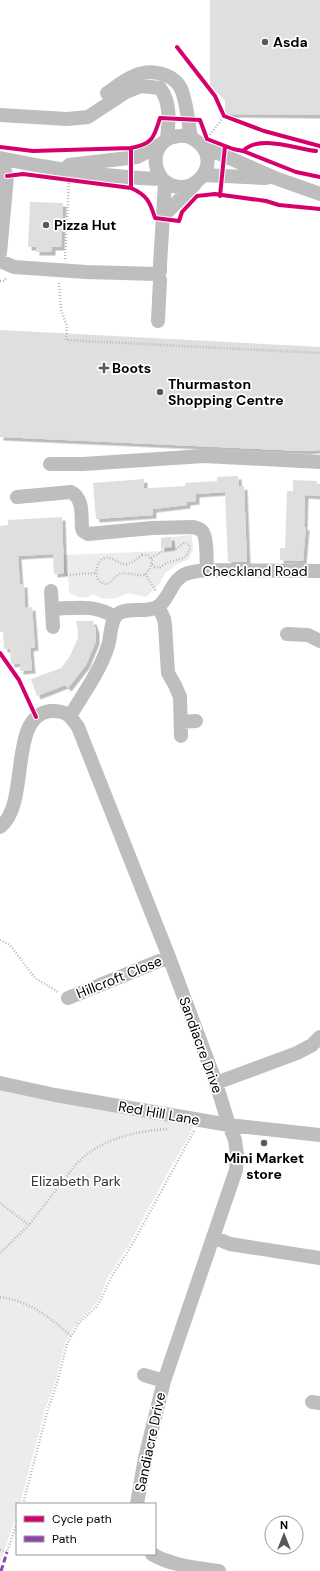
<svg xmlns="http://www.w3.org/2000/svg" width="320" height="1571" font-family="'DM Sans',sans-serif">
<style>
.green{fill:#ececec}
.building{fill:#dfdfdf;filter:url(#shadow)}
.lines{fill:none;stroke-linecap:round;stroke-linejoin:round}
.path{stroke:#b9b9b9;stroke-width:2.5;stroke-dasharray:1 2;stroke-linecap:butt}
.minor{stroke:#bebebe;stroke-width:14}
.quiet{stroke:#8e44ad;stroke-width:3;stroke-dasharray:6 3;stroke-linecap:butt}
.cycleway-casing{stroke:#fff;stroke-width:6}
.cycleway{stroke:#d6006c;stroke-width:4}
.poi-dot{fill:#595959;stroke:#fff;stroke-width:1.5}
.labels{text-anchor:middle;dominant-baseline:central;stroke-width:3.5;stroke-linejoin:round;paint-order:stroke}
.poi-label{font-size:14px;font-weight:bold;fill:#000;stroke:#fff;text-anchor:start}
.street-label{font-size:14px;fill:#000;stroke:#fff}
.park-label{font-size:14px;fill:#333;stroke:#fff}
</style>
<defs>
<filter id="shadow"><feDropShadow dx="3.5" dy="3.5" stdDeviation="0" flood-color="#0004"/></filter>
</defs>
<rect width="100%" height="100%" fill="#fff"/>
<path class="green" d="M192 535 193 548 189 559 177 564 165 573 160 583 146 597 128 593 116 598 102 599 93 594C84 600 78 598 69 592L68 576H64L63 555 161 551V548L172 547 171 537Z
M0 1088 194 1125 188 1138 173 1163 130 1243 107 1279 99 1300 78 1323 72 1331 65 1344 55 1383 45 1410 20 1504H17V1515L0 1562Z"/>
<path class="building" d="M210 0H320V115L225 114V100L210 85Z
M30 202 63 203 61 247H52V252H36V247H28Z
M0 330 320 347V450L305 451 0 437Z
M238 476 239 487 244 486 247 562H228L225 492 196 494V501L187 502V505L153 509V515L96 519 93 483 144 479V488H151L185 486V483L217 481V477Z
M293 480 317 481V485H320V496L305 495 304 527H306L303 561 280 560V548H285L287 491H293Z
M62 517 64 573 54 574 53 554 18 556 20 584H24L25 608 32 607 35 647 30 648 32 670 20 671V663L11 664 10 649H4L3 632H0V526L8 525V520Z
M171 537 172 547 161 548V538Z
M76 621H93L96 630V641L86 665 68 688 65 685 37 696 31 679 61 668 70 656 78 638V630Z"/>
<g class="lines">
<path class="path" d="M210 135 224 116
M65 259 69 182
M0 281H4L7 277
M59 283 61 310 67 326 66 340 320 353
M142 555H148L152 560 150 568 145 575C136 576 129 572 120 574 113 576 111 587 102 583 93 578 95 561 105 558 114 556 120 567 129 564 133 562 138 558 142 555Z
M151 558 161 552 175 550 185 542 190 545C189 562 175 558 165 564 163 565 161 567 159 568L155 567 152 564
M145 574 156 591
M64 575 96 573
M0 940 10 945 35 978 58 992
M0 1203 29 1225
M0 1253 29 1225 77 1163C101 1139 135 1131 168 1129
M0 1297C31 1302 48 1316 71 1336
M23 1504 48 1409 57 1383 67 1344 79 1323 96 1307 101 1300 110 1279 133 1243 194 1131
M0 1550 7 1552 17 1522"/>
<path class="minor" d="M107 93C116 87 124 80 134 76 150 68 175 73 182 91 187 105 188 122 191 137
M0 115 67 119 88 117 126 92 141 86 160 88C171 103 169 121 167 139
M202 146 275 178 320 194
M0 158C53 169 107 177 162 179 189 204 224 165 199 143 193 138 188 135 179 136 155 138 150 161 162 179
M0 161 7 176 0 253
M69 165 137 157 161 144
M203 175 266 178
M164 215 195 184
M0 261 14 267 86 272 157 274
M158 321 160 280 157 274 160 271V265L165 182
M50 464H83L204 456 320 462
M17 497 71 492C84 499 81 515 82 528L83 531 88 534 152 528 193 527C196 528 199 528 202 531 208 538 206 561 207 570
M51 591 53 627
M158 606 164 619 165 625 168 673 175 685 180 697 181 736
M52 609C76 608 94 604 115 617
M287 634 308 635 320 641
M70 716C84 693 100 671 108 646 111 637 110 620 118 614 129 606 147 614 159 606 164 602 167 596 170 591 179 573 187 572 207 570L320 571
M181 722 196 721
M0 827C31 804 7 715 51 711 66 710 70 716 78 727L169 957 216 1083 229 1125 235 1140 237 1155 236 1170 164 1381 145 1458 137 1504
M68 998 169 957
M0 1083 55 1095 229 1125 320 1135
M216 1083 297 1053 312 1045 320 1037
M213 1237 230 1244 320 1258
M144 1375 164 1381
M312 1402 320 1403
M152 1554C169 1565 198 1568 219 1571"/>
<path class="quiet" d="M1 1571 7 1552"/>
<g class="cycleway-casing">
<path id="cycleway" d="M177 47 215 96 224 116 264 131 320 146
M0 147 33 151 131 148V188
M131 148C153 144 154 137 160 118L200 120 207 139 233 149 243 151 296 172 320 177
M243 151C259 134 296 149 316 151
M7 176 23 174 131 188C147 195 150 202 155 218L179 221 182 212 197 196 215 194 266 201 279 205 320 209
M220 196 225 146
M0 653 19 680 36 717"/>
</g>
<use href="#cycleway" class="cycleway"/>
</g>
<g class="poi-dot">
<circle cx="265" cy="42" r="4"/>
<circle cx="46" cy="225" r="4"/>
<path d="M102 362h4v4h4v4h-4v4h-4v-4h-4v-4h4z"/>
<circle cx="160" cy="392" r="4"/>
<circle cx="264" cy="1143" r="4"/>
</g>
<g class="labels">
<g class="poi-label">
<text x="273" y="42">Asda</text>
<text x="54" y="225">Pizza Hut</text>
<text x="112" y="368">Boots</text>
<text x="168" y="384">Thurmaston<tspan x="168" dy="16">Shopping Centre</tspan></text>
<text x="264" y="1158" text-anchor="middle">Mini Market<tspan x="264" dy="16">store</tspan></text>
</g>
<g class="street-label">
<text x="255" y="571">Checkland Road</text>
<text transform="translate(119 977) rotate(-22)">Hillcroft Close</text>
<text transform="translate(201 1045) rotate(70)">Sandiacre Drive</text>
<text transform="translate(159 1113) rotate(10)">Red Hill Lane</text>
<text transform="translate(150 1442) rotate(-78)">Sandiacre Drive</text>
</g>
<g class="park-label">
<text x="76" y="1181">Elizabeth Park</text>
</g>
</g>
<rect x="16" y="1503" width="140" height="52" fill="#ffffff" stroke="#999999"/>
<rect x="24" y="1516" width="20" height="6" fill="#d6006c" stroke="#999999"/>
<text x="52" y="1523" font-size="12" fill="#000000">Cycle path</text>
<rect x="24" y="1536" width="20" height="6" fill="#8e44ad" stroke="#999999"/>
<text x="52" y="1543" font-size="12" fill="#000000">Path</text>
<g transform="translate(284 1535)"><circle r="19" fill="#ffffff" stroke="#999999"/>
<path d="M0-3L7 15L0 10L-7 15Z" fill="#595959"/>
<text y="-6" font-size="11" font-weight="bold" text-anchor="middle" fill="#000000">N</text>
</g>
</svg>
